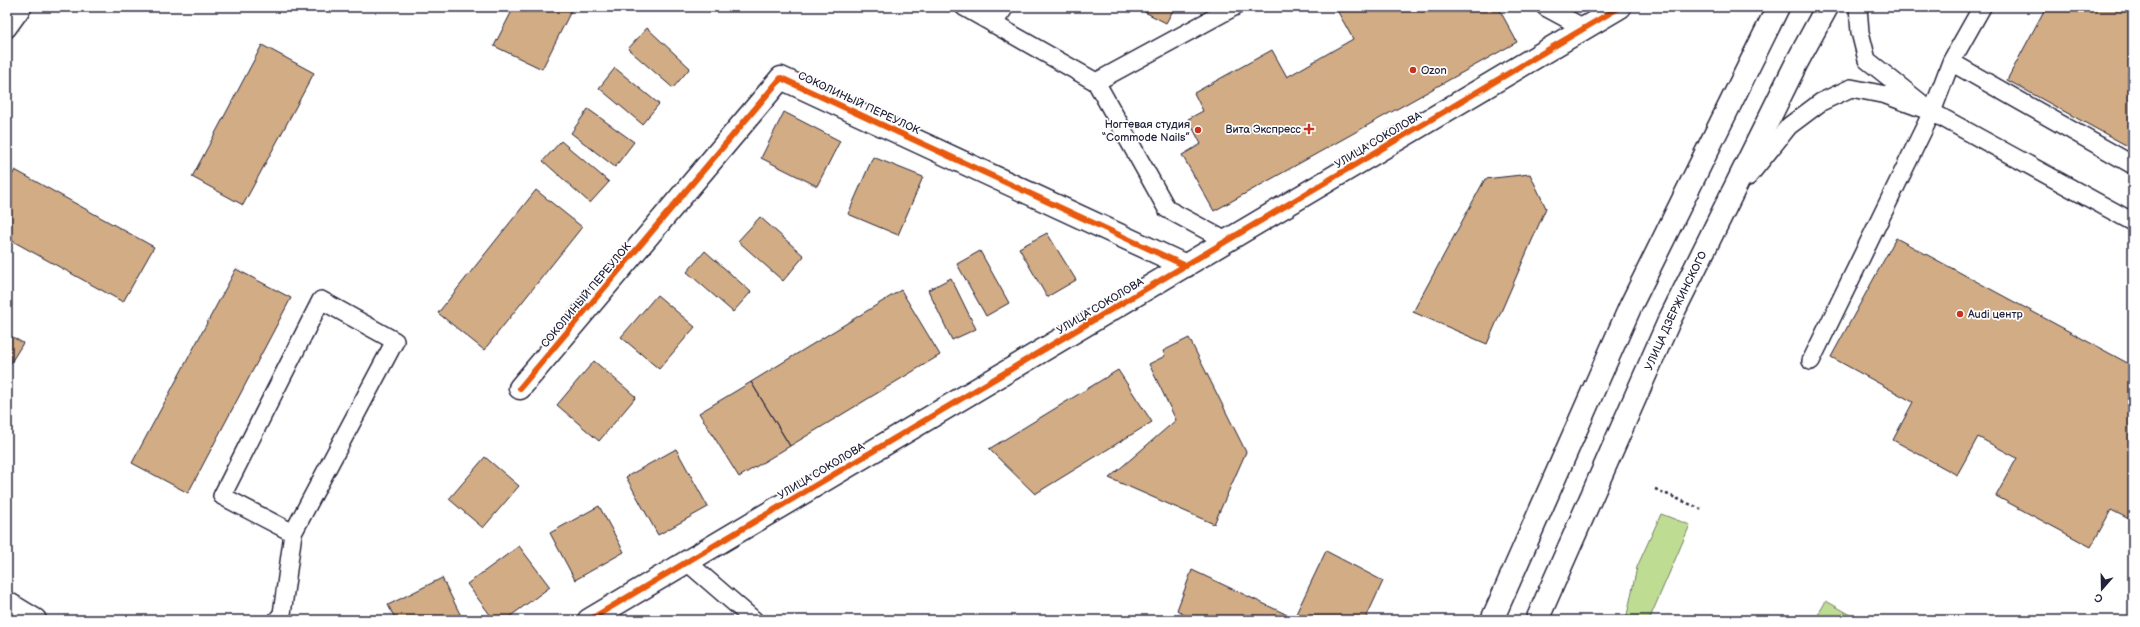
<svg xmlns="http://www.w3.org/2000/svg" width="2140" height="627" font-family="'Balsamiq Sans',sans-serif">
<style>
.green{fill:#bfdc93;stroke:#707f67}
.building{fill:#d2ac84;stroke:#22223b}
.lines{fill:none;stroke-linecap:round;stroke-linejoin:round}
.lane-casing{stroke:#22223b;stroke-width:20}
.street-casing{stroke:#22223b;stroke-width:25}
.primary-casing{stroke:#22223b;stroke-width:25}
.path{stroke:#22223b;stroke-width:2.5;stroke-dasharray:3 3;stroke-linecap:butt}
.lane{stroke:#fff;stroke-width:17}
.street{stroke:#fff;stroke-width:22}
.primary{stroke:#fff;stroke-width:22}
.cycleway-casing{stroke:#fff;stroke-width:8}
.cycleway{stroke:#e8590c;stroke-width:6}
.poi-dot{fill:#c8321e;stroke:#fff;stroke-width:1.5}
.labels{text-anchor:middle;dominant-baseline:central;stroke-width:3.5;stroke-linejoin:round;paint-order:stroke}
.poi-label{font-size:11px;fill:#22223b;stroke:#fff;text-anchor:start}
.street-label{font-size:11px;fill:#22223b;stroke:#fff}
</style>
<rect width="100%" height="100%" fill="#fff"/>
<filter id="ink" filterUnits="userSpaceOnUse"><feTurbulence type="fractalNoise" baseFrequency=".025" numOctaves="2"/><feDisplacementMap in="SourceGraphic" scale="8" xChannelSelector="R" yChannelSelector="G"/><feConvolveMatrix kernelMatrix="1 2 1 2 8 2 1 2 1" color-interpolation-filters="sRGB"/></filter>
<g filter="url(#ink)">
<path class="green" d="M1661 514 1690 525 1649 620H1626L1637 567Z
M1826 601 1860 620H1815Z"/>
<path class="building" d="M514 7H573L542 69 494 46Z
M1135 7H1175L1166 23Z
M1346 7H1498L1517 42 1214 211 1182 155 1201 144 1188 119 1203 111 1194 93 1272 50 1287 77 1353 39 1338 12Z
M2046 7H2133V149L2007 80Z
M647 28 690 68 673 88 628 49Z
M262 45 314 73 243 205 192 177Z
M615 68 659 104 642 124 599 88Z
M588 109 634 142 615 167 571 133Z
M784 112 840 141 817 186 761 158Z
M561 141 609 182 590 203 543 161Z
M873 157 923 177 898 235 848 214Z
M15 170 154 247 123 302 7 238V184Z
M1530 174 1546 208 1487 344 1413 312 1485 179Z
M536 190 582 227 484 350 438 313Z
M760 217 804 256 783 281 738 241Z
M1047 233 1076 280 1047 297 1019 248Z
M1896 238 2133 366V521L2111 510 2091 547 1996 496 2017 458 1978 437 1957 475 1893 440 1913 402 1831 357Z
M705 251 751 292 733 312 687 272Z
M980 251 1009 303 986 316 957 264Z
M236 269 291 298 188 493 132 463Z
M951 278 976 329 952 340 928 290Z
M901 290 940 355 790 446 751 382Z
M657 295 695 327 659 369 621 337Z
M7 334 23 343 7 369Z
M1189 338 1246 452 1214 524 1109 478 1176 420 1149 364 1165 356 1163 351Z
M594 361 636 397 599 441 557 405Z
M1118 370 1152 422 1035 494 989 449Z
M751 382 790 446 739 477 699 413Z
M676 449 708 507 658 535 626 477Z
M485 457 519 486 483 528 449 499Z
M599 506 624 552 575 580 550 533Z
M519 546 550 587 505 620H494L467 584Z
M1326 551 1383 581 1365 620H1191L1177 610 1192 570 1294 618Z
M442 578 463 620H396L388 605Z"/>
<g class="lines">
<g class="lane-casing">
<path id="lane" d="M964 7 1096 82
M1545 7 1584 28
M1858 7 1860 32 1867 60 1921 103
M993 24 1005 7
M7 29 23 7
M1951 62 2133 165
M1748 177 1789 126 1821 102 1851 88 1886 95 1932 112 2133 222
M1228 242 1167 209 1096 82 1234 7
M1811 361 1932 112 1951 62 1982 7
M687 562 754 620
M277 620 282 614 293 533 395 341 321 300 222 496 293 533"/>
</g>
<g class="street-casing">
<path id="street" d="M520 388 781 78 1186 266
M7 603 35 620
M589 620 1620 7"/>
</g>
<g class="primary-casing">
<g id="primary">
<path d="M1492 620 1631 305 1778 7"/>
<path id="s1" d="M1537 620 1669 321 1797 62 1827 7"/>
</g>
</g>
<path class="path" d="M1655 489 1701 509"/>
<use href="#lane" class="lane"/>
<use href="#street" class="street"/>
<use href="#primary" class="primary"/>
<g class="cycleway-casing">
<path id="cycleway" d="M520 388 781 78 1186 266
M589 620 1620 7"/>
</g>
<use href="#cycleway" class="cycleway"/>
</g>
</g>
<g class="poi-dot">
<circle cx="1413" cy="70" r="4"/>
<path d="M1307 123h4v4h4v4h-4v4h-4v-4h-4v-4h4z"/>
<circle cx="1198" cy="130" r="4"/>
<circle cx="1960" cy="314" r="4"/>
</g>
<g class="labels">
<g class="poi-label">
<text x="1421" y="70">Ozon</text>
<text x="1190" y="124" text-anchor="end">Ногтевая студия<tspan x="1190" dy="13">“Commode Nails”</tspan></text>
<text x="1301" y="129" text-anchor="end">Вита Экспресс</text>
<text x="1968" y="314">Audi центр</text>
</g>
<g class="street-label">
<text transform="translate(859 103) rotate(25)">СОКОЛИНЫЙ ПЕРЕУЛОК</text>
<text transform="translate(1378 140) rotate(-31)">УЛИЦА СОКОЛОВА</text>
<text transform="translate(586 295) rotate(-50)">СОКОЛИНЫЙ ПЕРЕУЛОК</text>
<text transform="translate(1100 306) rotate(-31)">УЛИЦА СОКОЛОВА</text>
<text stroke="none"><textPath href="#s1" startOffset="339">УЛИЦА ДЗЕРЖИНСКОГО</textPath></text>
<text transform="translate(821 471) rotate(-31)">УЛИЦА СОКОЛОВА</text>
</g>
</g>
<rect width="2140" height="627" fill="none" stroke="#fff" stroke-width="24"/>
<rect x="12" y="12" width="2116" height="603" fill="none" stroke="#22223b" stroke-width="1.5" filter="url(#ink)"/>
<g transform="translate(2102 589) rotate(200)" stroke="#ffffff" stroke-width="3" paint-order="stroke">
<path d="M0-3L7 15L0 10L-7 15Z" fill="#22223b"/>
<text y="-6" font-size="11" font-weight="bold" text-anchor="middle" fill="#22223b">С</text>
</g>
</svg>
